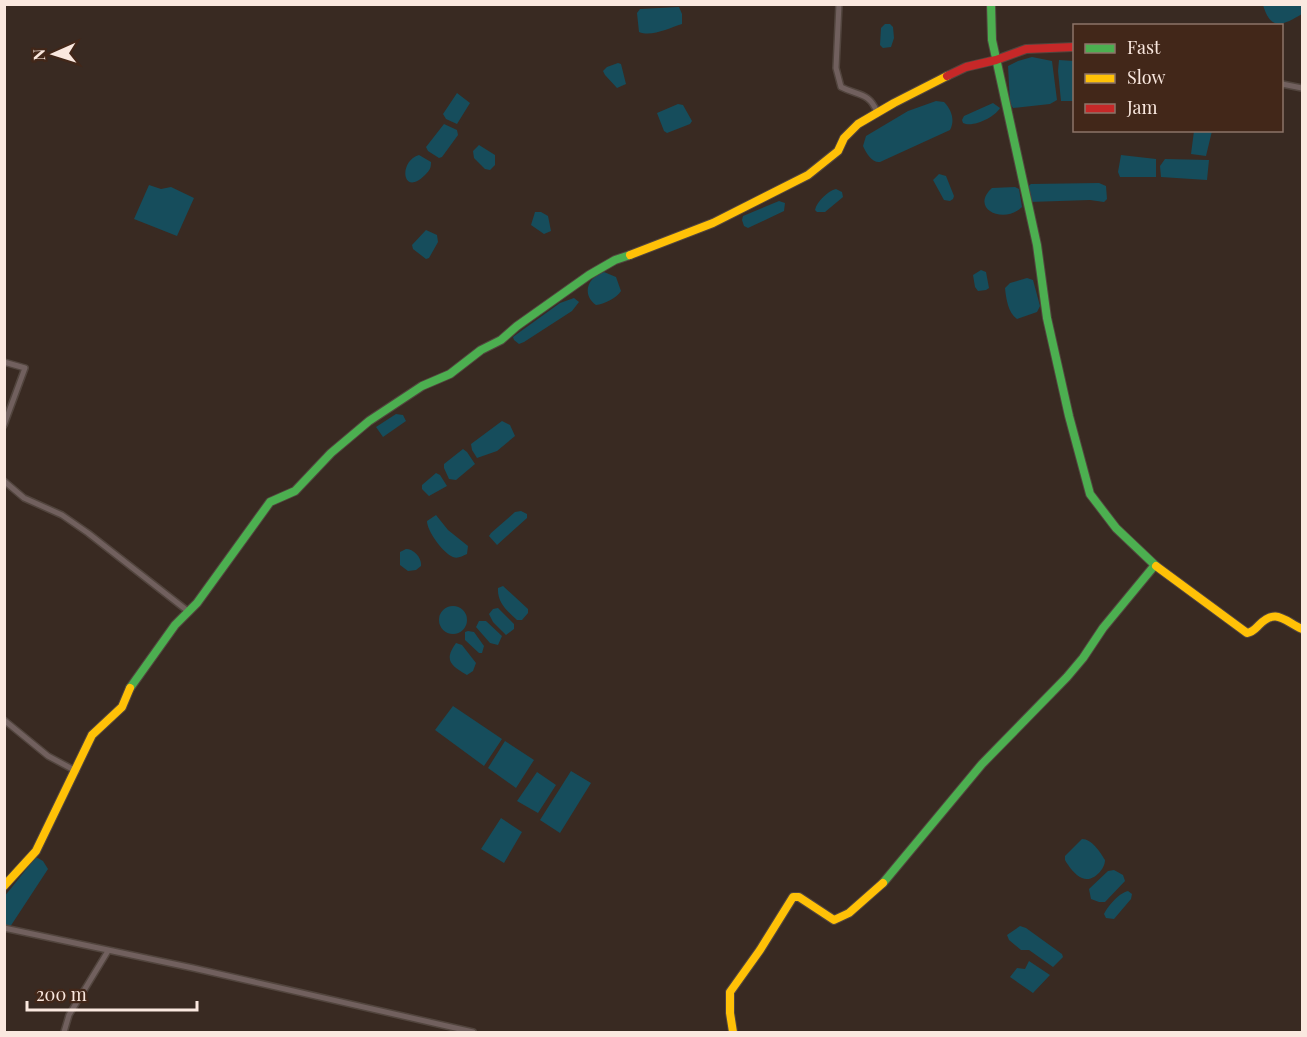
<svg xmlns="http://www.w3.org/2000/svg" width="1307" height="1037" font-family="'Playfair Display',serif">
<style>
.water{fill:#164d5c}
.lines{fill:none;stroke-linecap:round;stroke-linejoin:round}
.street-casing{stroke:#52453e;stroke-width:8}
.fast-casing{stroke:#52453e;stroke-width:10}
.slow-casing{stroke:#52453e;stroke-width:10}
.jam-casing{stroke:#52453e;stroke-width:10}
.street{stroke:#71605e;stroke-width:5}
.fast{stroke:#4caf50;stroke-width:8}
.slow{stroke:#ffc107;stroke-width:8}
.jam{stroke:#c62828;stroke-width:8}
</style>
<rect width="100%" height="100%" fill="#392a22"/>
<path class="water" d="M1263 5H1302V14C1283 25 1271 32 1263 5Z
M679 7 682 14V24C669 28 652 37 639 32L637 13 640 9Z
M885 24H890L893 27 894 38 891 47 883 48 880 45 881 28Z
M1032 57 1052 61 1057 100 1050 104 1013 108 1010 103 1008 66 1018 61Z
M1059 60 1074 61V101H1061L1058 71Z
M618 63 621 64 626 84 617 88 605 75 603 71 607 67Z
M457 93 470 103 457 124 446 119 443 114Z
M936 101 944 102C952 110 955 121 950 130L880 162C872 163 866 153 863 146L866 136 908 111Z
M993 103 1000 108C995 117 973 128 963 123L962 120 964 116Z
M678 104 683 105 692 121 690 124 667 133 664 131 657 113Z
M444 124 457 130 458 135 442 157 439 158 428 151 426 147Z
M1194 131H1212L1206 156 1191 154Z
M479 145 495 155V165L490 170 485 169 474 158 473 151Z
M419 155 431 162C431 168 430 170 425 175 402 198 398 161 419 155Z
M1121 155 1156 159V177H1120L1118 172Z
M1165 159 1209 160 1207 180 1161 177 1160 166Z
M939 174 946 176 954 196 953 199 950 201 944 200 933 180Z
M1099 183 1106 186 1107 199 1104 202 1090 200 1029 202 1028 186 1031 184Z
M149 185 161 189 171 187 194 198 177 236 134 219Z
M1015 187 1019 189 1022 207C1004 225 969 209 992 188Z
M836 189 842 192 843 197 825 212H817L815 210C817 201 828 191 836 189Z
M779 201 785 203 784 211 748 228 744 226 742 220 743 216Z
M535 212H541L548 216 551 231 544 234 531 225Z
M426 230 437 235 438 242 429 258 426 259 413 249 412 245Z
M981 270 986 272 989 288 986 290 978 291 975 287 973 275Z
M604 272 616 277 621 291C617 298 604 304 596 305 581 294 588 277 604 272Z
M1027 278 1033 280 1040 306 1037 312 1017 319C1008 313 1006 298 1005 288L1010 283Z
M574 298 579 302 572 311 524 342 519 344 514 340 513 337 517 334 560 303Z
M396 414 403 415 406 421 383 437 376 427Z
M502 421 510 425 515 436 497 451 477 458 472 450 471 444Z
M463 449 467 452 475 464 456 480 449 479 444 468V464Z
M436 473 440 475 447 486 429 496 422 489V485Z
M521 511 527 514V518L497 545 489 536 491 533 515 512Z
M436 515 448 530 468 546 467 554C462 556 458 559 453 557 443 553 427 531 427 521Z
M406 549C414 549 422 558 421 566L416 570 408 571 400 565V552Z
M503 586 528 609V613L522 620H517C507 611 497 602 498 588Z
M439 620a14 14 0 1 1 28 0a14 14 0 1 1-28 0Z
M498 608 514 624V629L506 635 493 622 489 614 493 609Z
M479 621H486L502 636 498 645 490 643 476 627Z
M468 631 474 632 484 646 482 653H479L465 640V632Z
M456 643 462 645 476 663 473 671 467 675C450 665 444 660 456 643Z
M453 706 502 739 484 766 435 730Z
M505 741 534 760 516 788 488 768Z
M571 771 591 783 560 833 540 820Z
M537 772 556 785 538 813 517 801Z
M501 818 522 832 504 863 481 849Z
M1082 839C1092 839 1100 852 1105 860 1105 870 1092 883 1082 878 1075 875 1069 867 1065 860V856Z
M36 857 43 861 48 869 10 927 5 926 4 897Z
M1114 870 1123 875 1125 881 1105 902H1099L1091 899 1089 889 1108 871Z
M1128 891 1132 894 1131 899 1114 919 1106 918 1104 914C1108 906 1119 893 1128 891Z
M1020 926 1026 928 1062 954 1063 957 1053 967 1029 950H1021L1009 940 1007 935Z
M1029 961 1050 975 1033 993 1010 977 1017 968 1025 969Z"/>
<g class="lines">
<g class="street-casing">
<path id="street" d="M839 4 836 68 841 87C858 96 869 92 877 112
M1282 84 1302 88
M4 362 25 368 4 425
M4 481 24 498 62 515 88 533 189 612
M4 720 48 756 76 771
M4 928 193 968 473 1032
M64 1032 69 1015 108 951"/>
</g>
<g class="fast-casing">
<path id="fast" d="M991 4 992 40 1037 245 1047 318 1069 416 1090 494 1116 528 1156 566
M130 688 175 625 197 603 270 502 295 491 331 453 369 421 422 386 450 374 481 350 501 340 517 326 589 275 615 260 630 255
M883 883 982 764 1067 677 1083 658 1103 628 1155 565"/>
</g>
<g class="slow-casing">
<path id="slow" d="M630 255 713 223 808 175 838 151 844 138 858 124 894 103 947 76
M1156 566 1247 633C1253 632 1255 629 1259 625 1276 608 1283 620 1302 629
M4 886 36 851 92 735 122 707 130 688
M733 1032 730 1013V992L760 950 793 897H799L834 920 849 913 883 883"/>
</g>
<g class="jam-casing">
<path id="jam" d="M947 76 966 67 996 60 1026 49 1074 47"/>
</g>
<use href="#street" class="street"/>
<use href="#fast" class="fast"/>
<use href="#slow" class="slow"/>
<use href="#jam" class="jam"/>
</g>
<rect width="1307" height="1037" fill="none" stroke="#fae8df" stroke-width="12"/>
<rect x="1073" y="24" width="210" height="108" fill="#422719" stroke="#8c7468" stroke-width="1.5"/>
<rect x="1085" y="44" width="30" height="9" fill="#4caf50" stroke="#8c7468" stroke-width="1.5"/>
<text x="1127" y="54" font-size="18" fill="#fae8df">Fast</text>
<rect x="1085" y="74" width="30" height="9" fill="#ffc107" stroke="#8c7468" stroke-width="1.5"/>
<text x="1127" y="84" font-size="18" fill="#fae8df">Slow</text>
<rect x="1085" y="104" width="30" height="9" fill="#c62828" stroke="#8c7468" stroke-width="1.5"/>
<text x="1127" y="114" font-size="18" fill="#fae8df">Jam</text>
<g transform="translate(54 54) rotate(267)" stroke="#422719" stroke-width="4.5" paint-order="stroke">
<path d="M0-4.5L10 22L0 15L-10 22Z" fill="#fae8df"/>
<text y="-9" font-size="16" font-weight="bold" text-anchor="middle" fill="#fae8df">N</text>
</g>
<path d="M27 1001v9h170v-9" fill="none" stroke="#fae8df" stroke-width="3"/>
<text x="36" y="1001" font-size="18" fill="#fae8df" stroke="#422719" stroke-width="4.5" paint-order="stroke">200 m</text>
</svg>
